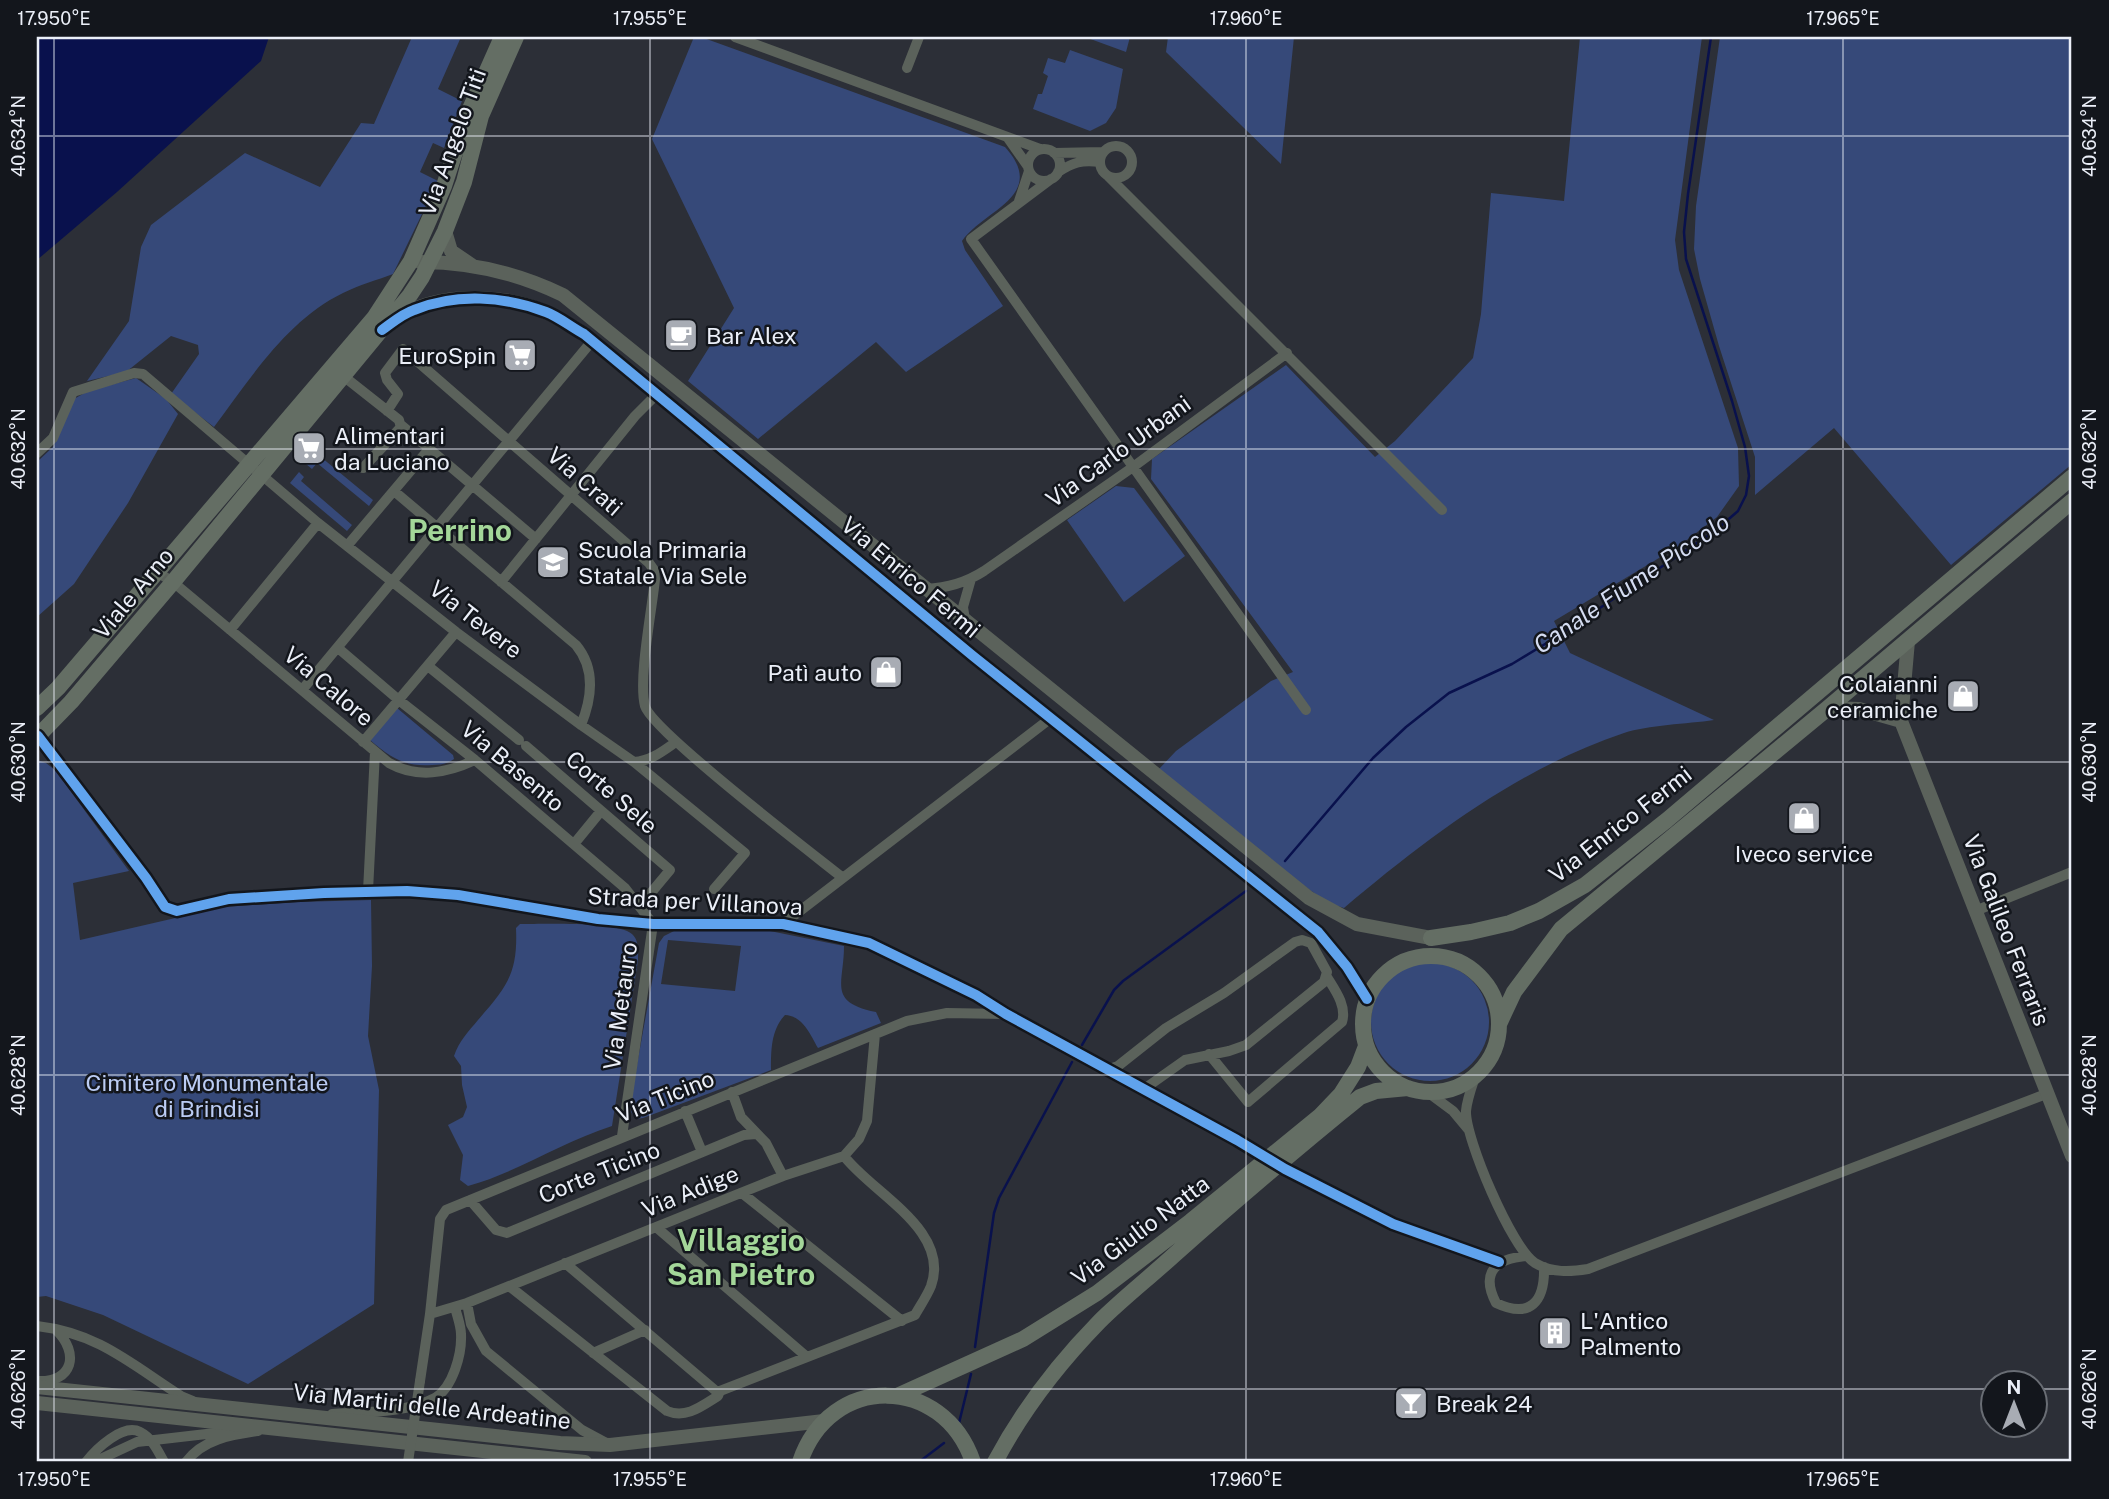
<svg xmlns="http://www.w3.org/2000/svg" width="2109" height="1499" font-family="'Public Sans',sans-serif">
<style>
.green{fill:#364979;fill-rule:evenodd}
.water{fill:#09114d}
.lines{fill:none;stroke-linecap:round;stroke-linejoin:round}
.stream{stroke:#09114d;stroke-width:2.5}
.minor{stroke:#5b625b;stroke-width:10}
.tertiary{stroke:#5b625b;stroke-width:14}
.secondary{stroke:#646e64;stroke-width:16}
.minor-bridge{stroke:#5b625b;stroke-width:10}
.cycleway-casing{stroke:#13161c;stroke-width:15}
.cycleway{stroke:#60a3ed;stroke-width:10}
.ticks{fill:none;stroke:#ebeff8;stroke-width:2;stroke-opacity:0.45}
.labels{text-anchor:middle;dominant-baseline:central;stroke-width:5;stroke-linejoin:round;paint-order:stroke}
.street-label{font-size:23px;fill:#ebeff8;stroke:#13161c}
.poi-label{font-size:23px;fill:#ebeff8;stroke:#13161c;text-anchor:start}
.park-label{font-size:23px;fill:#bbccf4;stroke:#13161c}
.water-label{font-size:24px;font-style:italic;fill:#d4dcf1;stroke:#13161c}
.district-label{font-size:30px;font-weight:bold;fill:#a4d799;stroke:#13161c}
.neatline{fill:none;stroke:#ebeff8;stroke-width:2.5}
.ticks-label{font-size:18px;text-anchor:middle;fill:#ebeff8}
</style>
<rect width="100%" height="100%" fill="#2c2f37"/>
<path class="green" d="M412 37H461L438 89 462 101 444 148 433 143 420 172 438 181 393 274C377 280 359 285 343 293 287 320 250 379 214 427L171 394 199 354 198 345 171 336 126 372 87 381 129 321 141 247 151 225 245 153 320 187 361 123 374 124Z
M694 37H701L1005 147C1049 196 983 210 962 241L965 250 1003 306 906 372 876 342 758 439 688 381 734 308 652 139Z
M1085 37H1130L1126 52Z
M1168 37H1294L1281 164 1166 52Z
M1580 37H1702L1675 240 1679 270 1738 448 1739 486 1717 517 1679 546 1554 621 1570 653 1714 720C1687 724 1648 725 1624 733 1519 768 1427 838 1344 908L1328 903 1296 880 1159 769 1176 751 1271 681 1293 672 1151 479 1152 459 1286 365 1375 457 1395 441 1473 358 1481 314 1491 193 1564 201Z
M1720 37H2072V464L1951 565 1834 428 1755 495V457L1719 346 1700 279 1694 249 1696 206Z
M1070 50 1123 69 1116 108 1106 123 1090 131 1033 109 1038 94H1042L1048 76 1043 73 1048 58 1065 63Z
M136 378 166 399 178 414 128 503 74 584 37 617V462L54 446 59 428 74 399 88 391Z
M316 453 373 500 369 506 317 463 312 469 306 464Z
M299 472 304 477 301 481 352 525 347 531 290 483Z
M1116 486 1134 488 1185 556 1124 602 1067 520Z
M397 708 453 755 454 759C447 764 440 765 432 765 404 767 390 757 370 740Z
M37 760 46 763 55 770 129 871 73 883 80 940 223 907 297 902 371 900 372 966 368 1036 379 1090 374 1304 248 1384 103 1315 46 1296 37 1297Z
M520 924C541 924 618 921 632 934 639 940 638 951 638 960L612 1126C562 1142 518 1172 468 1186L460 1180 463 1155 448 1125 463 1117 467 1107 462 1085 461 1066 454 1056C459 1041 468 1032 478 1020 507 987 518 973 516 928Z
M674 931H770L844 946C844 984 827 1002 876 1012L881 1023 818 1048C810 1034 803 1016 785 1015 771 1030 771 1050 771 1070L643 1118 636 1119 629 1109 659 943 664 936ZM668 940 741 946 735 991 661 984Z
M1371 1022a59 59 0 1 1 118 0a59 59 0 1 1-118 0Z"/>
<path class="water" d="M37 37H269L261 61 117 192 37 260Z"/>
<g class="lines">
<path class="stream" d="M1285 861 1373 758 1406 727 1449 693 1512 664 1555 638 1715 531 1738 511 1746 495 1749 476 1745 447 1732 401 1686 259 1684 232 1688 194 1711 37
M1082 1045 1114 990 1123 981 1246 891
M975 1347 994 1213 999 1198 1072 1062
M959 1423 971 1374
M919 1462 944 1443"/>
<path class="minor" d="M735 37 1040 149
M907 68 919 37
M1008 138 1027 165
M1100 162a16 16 0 1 1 32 0a16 16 0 1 1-32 0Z
M1028 165a16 16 0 1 1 32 0a16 16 0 1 1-32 0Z
M1054 153 1103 152
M1058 172C1074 162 1081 160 1100 162
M1108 176 1442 510
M1051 179 971 239 1306 710
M1019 201 1029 171
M342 375 399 420 400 424 536 539
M387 411 398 394 387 380 385 373 403 349 649 563 654 570 655 579C652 610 638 679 645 706 652 731 813 854 843 878
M37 453 53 438 73 392 134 373 143 374 318 523 456 632 581 725 634 762C651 761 663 751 676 742
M363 468 402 426
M394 491 576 645C596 669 592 698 581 725
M347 546 429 449
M157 572 173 582 389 763C418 779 447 773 475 760
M501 582 635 416 657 394
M926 589C947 588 967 582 984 571L1133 467 1287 353
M965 620 963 607 971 579
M230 630 318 523
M338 648 400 701 475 760 625 888 653 924
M428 666 519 740
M302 690 592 341
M38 736 146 878 165 907 177 911 229 899 324 893 407 891 458 895 598 919 653 924H783L869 943 976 995 1006 1014 1258 1152
M363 742 456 632
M526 746 670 870 640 906
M634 762 745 853 714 889
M574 844 601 811
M368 891 375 752
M1975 911 2072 872
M783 924 1051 718
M1209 1054 1248 1102 1342 1022C1347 1006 1335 990 1327 977
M1107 1070 1118 1066 1166 1028 1224 993 1295 942 1302 940 1311 943 1327 972 1324 982 1246 1045 1229 1051 1185 1060 1144 1089
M1476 1074C1472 1086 1467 1099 1466 1111 1465 1138 1512 1249 1535 1263 1552 1273 1570 1272 1588 1269L2046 1094
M1426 1091 1453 1111 1468 1129
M732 1092 741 1117 766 1143 783 1176
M685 1111 702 1152
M622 1136 653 924
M1285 1169 1393 1224 1499 1262
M742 1193 902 1321
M470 1200 496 1230 507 1233 744 1135 756 1134
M656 1227 807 1357
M1526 1256C1496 1259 1480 1272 1496 1303 1530 1319 1545 1302 1544 1267
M565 1263 716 1391H720
M509 1286 667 1411C686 1419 702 1406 718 1396L720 1391 915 1315C920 1306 927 1296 931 1286 951 1230 872 1193 844 1156
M467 1303 471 1324 486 1351 582 1430 608 1444
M430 1314 467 1303 783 1176 844 1156 859 1139 867 1121 875 1034
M37 1326C98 1333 131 1364 181 1396L193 1401
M593 1353 645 1330
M37 1381C73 1383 80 1353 56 1330
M420 1381 430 1314 440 1219 446 1210 907 1021 947 1013 1004 1014
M332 1414C363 1412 407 1413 435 1398 453 1387 462 1354 461 1334 461 1326 457 1316 455 1307
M86 1462C96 1449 123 1423 140 1432 152 1438 158 1451 164 1462
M94 1462 137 1442 215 1433 231 1435
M186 1462C203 1439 231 1435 258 1431"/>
<path class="tertiary" d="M445 231 451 251 473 266
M420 262C471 262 518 273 563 295L1309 898 1357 924 1431 938
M389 325C396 320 404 314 412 310 452 292 511 295 550 314 562 320 573 327 584 334L973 656 1318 932 1347 967 1367 999
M1908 641 1901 721 2072 1156
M1828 708 1859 709 1901 721
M37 1387 560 1443 610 1445 824 1421
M37 1403 585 1462"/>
<path class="secondary" d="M37 708 58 688 374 318 411 261 444 186 466 118 502 37
M37 737 71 702 173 582 410 295 422 277 445 231 464 182 481 116 516 37
M1431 938 1471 932 1510 923 1539 911 1585 885 1667 820 2072 477
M1363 1024a68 68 0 1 1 136 0a68 68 0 1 1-136 0Z
M1500 1022 1514 992 1561 929 1828 708 2072 501
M897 1396 1023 1339 1097 1293 1191 1221 1320 1116 1341 1094 1358 1067 1366 1046
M800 1462C830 1373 943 1374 973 1462
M995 1462C1022 1411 1058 1364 1099 1322 1122 1299 1149 1278 1174 1255 1235 1201 1297 1148 1360 1097L1376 1091 1408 1088"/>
<path class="minor-bridge" d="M408 1462 420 1381"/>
<g class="cycleway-casing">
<path id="cycleway" d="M382 330C392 323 402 314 414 310 456 293 504 296 546 312 559 317 571 327 584 334L973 656 1318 932 1347 967 1367 999
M38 736 146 878 165 907 177 911 229 899 324 893 407 891 458 895 598 919 653 924H783L869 943 976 995 1006 1014 1237 1140 1285 1169 1393 1224 1499 1262"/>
</g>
<use href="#cycleway" class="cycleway"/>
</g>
<path class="ticks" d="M54 37V1462M650 37V1462M1246 37V1462M1843 37V1462M37 136H2072M37 449H2072M37 762H2072M37 1075H2072M37 1389H1994M2036 1389H2072"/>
<defs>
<g id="cafe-square" transform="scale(1.75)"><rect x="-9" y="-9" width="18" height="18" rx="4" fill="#a8acb4" stroke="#13161c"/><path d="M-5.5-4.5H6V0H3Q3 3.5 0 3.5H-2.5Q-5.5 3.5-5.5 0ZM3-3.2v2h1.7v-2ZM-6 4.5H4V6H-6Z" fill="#fff"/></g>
<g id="supermarket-square" transform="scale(1.75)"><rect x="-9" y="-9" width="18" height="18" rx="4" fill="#a8acb4" stroke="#13161c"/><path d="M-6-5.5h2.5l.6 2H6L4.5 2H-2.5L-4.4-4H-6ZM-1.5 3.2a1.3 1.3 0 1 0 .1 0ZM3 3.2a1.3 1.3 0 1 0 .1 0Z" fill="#fff"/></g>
<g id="school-square" transform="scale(1.75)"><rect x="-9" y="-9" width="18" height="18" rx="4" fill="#a8acb4" stroke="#13161c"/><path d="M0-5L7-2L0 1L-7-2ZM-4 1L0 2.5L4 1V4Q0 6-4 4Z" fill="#fff"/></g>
<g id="shop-square" transform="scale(1.75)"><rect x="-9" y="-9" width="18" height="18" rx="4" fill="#a8acb4" stroke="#13161c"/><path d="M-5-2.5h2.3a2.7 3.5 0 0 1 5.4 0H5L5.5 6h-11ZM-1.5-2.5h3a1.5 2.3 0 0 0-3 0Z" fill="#fff"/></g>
<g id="building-square" transform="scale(1.75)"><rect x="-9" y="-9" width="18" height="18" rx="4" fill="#a8acb4" stroke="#13161c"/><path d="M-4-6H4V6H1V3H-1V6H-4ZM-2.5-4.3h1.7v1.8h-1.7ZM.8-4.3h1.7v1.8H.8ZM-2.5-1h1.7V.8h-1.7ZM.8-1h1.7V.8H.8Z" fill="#fff"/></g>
<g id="bar-square" transform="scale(1.75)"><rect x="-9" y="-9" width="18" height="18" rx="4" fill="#a8acb4" stroke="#13161c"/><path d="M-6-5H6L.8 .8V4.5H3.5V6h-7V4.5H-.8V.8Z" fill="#fff"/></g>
</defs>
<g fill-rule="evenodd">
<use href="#cafe-square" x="681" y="335"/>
<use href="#supermarket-square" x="520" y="355"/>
<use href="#supermarket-square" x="309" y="448"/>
<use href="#school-square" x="553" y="562"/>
<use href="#shop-square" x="886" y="672"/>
<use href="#shop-square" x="1963" y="696"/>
<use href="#shop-square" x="1804" y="818"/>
<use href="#building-square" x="1555" y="1333"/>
<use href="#bar-square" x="1411" y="1403"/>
</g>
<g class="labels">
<g class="street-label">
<text transform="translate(452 142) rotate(-70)">Via Angelo Titi</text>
<text transform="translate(1118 451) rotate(-36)">Via Carlo Urbani</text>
<text transform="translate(585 481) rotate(41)">Via Crati</text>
<text transform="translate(911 577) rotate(40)">Via Enrico Fermi</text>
<text transform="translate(133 593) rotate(-50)">Viale Arno</text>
<text transform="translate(476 619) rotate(38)">Via Tevere</text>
<text transform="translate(329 686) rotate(40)">Via Calore</text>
<text transform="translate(513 766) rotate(40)">Via Basento</text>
<text transform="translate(612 792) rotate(41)">Corte Sele</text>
<text transform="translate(1620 824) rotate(-38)">Via Enrico Fermi</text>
<text transform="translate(695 901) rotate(3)">Strada per Villanova</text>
<text transform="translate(2007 930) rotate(69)">Via Galileo Ferraris</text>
<text transform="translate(620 1006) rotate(-82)">Via Metauro</text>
<text transform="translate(665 1096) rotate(-22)">Via Ticino</text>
<text transform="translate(599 1172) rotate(-22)">Corte Ticino</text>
<text transform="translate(690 1191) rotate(-22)">Via Adige</text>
<text transform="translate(1140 1230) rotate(-37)">Via Giulio Natta</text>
<text transform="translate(432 1406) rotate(6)">Via Martiri delle Ardeatine</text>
</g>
<g class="poi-label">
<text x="706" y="335">Bar Alex</text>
<text x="496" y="355" text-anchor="end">EuroSpin</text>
<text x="334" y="435">Alimentari<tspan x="334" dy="26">da Luciano</tspan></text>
<text x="578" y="549">Scuola Primaria<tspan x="578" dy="26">Statale Via Sele</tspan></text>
<text x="862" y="672" text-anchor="end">Patì auto</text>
<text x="1938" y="683" text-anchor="end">Colaianni<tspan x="1938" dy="26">ceramiche</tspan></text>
<text x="1804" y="853" text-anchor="middle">Iveco service</text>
<text x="1580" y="1320">L'Antico<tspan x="1580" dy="26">Palmento</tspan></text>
<text x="1436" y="1403">Break 24</text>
</g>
<g class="park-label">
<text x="207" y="1082">Cimitero Monumentale<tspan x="207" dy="26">di Brindisi</tspan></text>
</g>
<g class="water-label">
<text transform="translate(1631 583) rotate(-34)">Canale Fiume Piccolo</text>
</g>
<g class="district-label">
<text x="460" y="530">Perrino</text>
<text x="741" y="1240">Villaggio<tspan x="741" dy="34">San Pietro</tspan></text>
</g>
</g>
<rect width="2109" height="1499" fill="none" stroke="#13161c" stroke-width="77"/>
<g transform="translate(2014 1404)"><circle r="33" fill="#13161c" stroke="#696d74" stroke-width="2"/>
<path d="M0-5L12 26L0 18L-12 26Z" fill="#a8acb4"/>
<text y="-10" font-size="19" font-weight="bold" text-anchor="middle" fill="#ebeff8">N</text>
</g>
<rect x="38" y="38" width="2032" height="1422" class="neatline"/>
<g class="ticks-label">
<text x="54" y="25">17.950°E</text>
<text x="650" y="25">17.955°E</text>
<text x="1246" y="25">17.960°E</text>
<text x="1843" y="25">17.965°E</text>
<text transform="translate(19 136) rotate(-90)" y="6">40.634°N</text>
<text transform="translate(2090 136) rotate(-90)" y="6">40.634°N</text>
<text transform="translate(19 449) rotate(-90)" y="6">40.632°N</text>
<text transform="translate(2090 449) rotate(-90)" y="6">40.632°N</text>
<text transform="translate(19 762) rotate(-90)" y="6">40.630°N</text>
<text transform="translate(2090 762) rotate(-90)" y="6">40.630°N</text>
<text transform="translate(19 1075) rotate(-90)" y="6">40.628°N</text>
<text transform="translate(2090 1075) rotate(-90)" y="6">40.628°N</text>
<text transform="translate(19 1389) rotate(-90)" y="6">40.626°N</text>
<text transform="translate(2090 1389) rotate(-90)" y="6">40.626°N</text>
<text x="54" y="1486">17.950°E</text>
<text x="650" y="1486">17.955°E</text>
<text x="1246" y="1486">17.960°E</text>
<text x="1843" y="1486">17.965°E</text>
</g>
</svg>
